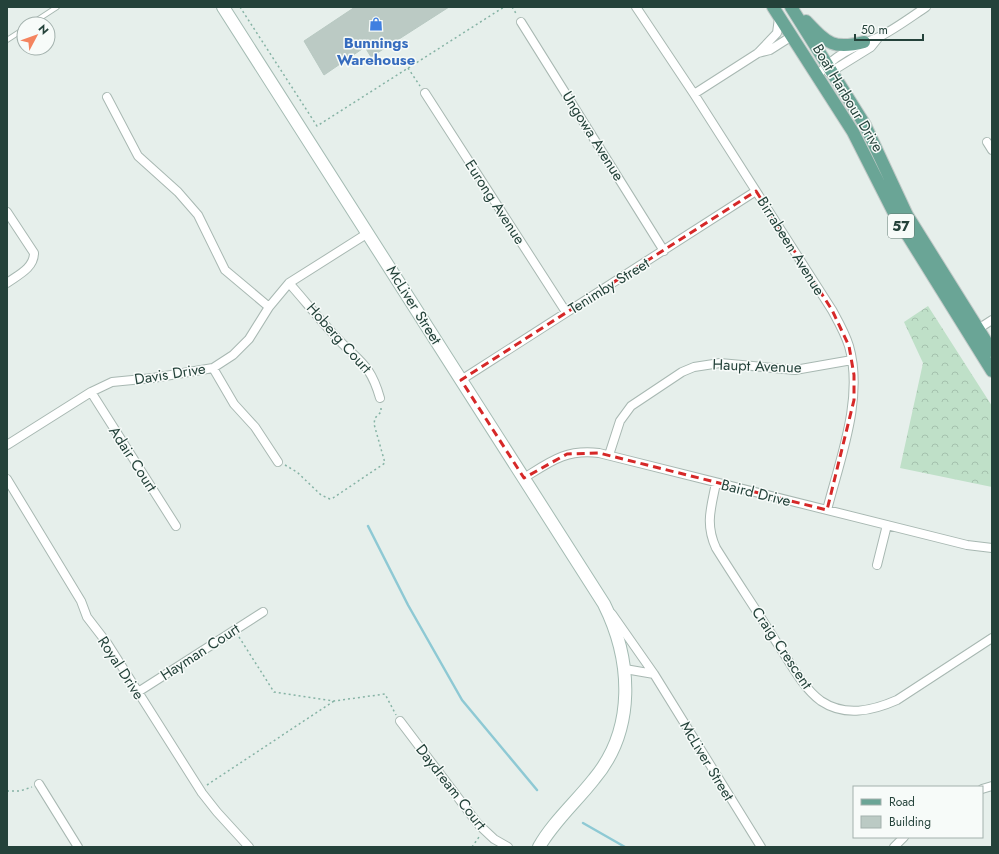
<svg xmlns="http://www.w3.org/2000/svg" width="999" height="854" font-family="Jost,sans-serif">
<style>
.forest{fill:url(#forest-crowns)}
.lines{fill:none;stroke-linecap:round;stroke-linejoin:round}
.stream{stroke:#8ec9d4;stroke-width:2.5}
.building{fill:#bbcac4;stroke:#b8c9c2}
.lane-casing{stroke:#a8b8b2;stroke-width:6}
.street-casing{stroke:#a8b8b2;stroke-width:10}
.secondary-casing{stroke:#a4bbb3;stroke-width:14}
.primary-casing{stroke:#c2cac8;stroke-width:14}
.path{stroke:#86b3a5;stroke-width:1.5;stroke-dasharray:2 3;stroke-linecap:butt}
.lane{stroke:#fff;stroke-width:4}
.street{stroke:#fff;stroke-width:8}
.secondary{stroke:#fff;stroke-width:12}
.primary{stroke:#6aa596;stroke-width:12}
.marked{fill:none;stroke:#d62828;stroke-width:3;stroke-dasharray:8 5;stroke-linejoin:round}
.labels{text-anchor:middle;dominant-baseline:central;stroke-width:3;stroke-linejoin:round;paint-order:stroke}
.shield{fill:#f7fbf9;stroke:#637a73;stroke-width:1}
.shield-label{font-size:14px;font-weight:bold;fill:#24423a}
.shop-label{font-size:15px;font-weight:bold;fill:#366cbe;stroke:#f7fbf9}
.street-label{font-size:15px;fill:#24423a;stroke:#f7fbf9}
</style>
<defs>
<pattern id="forest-crowns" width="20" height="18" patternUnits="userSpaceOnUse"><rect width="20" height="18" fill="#bfe0c8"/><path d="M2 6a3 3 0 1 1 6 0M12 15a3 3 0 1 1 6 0" fill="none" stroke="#a4c1ad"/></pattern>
</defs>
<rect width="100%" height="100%" fill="#e6efeb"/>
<path class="forest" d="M928 306 992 406V487L900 468 923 363 904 322Z"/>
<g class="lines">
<path class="stream" d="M368 526 408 605 462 700 537 790
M583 823 625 847"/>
</g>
<path class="building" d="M355 7H449L371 57 365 47 324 75 304 41Z"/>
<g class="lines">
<g class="lane-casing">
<path id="lane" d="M31 24 57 7
M7 40 24 29"/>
</g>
<g class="street-casing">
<path id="street" d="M636 7 694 94 832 310C838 321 845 333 849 346 864 398 840 459 827 510
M521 22 664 251
M758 53 770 50 792 36
M829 73 871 47 879 37
M817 76C835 54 854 47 879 37 895 29 911 17 926 7
M425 93 566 312
M694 94 758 53 777 33 779 18
M107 97 138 156 178 192 198 215 225 270 269 307
M987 142 992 150
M7 212 34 253C34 268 18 275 7 283
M289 283C305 301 320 320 336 337 359 362 370 363 380 398
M978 329 992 320
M213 368 234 404 255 427 278 462
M461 380 756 191
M91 392 176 526
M7 445 91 392 112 382 153 378 213 368 233 355 249 339 269 307 289 283 368 233
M609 455 620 421 631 406 682 372 694 367 720 363 795 370 852 360
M524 478C551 461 566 449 599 453L967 545 992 548
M7 479 81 601 87 617 107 643 202 793 217 812 249 847
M716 483C711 508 705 524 716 548 736 580 757 611 777 643 790 662 802 687 821 701 845 717 872 711 897 700L992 638
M877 565 887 525
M612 614 654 674
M625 669 654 674 761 847
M138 692 263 612
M400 721 478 824 494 839 508 847
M39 784 78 847
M982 789 992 786
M894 847 904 837"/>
</g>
<g class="secondary-casing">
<path id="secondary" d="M223 7 604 604C632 660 636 729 594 779 576 802 553 822 539 847"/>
</g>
<g class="primary-casing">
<path id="primary" d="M773 7 853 132 895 215 992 371
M791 7 865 125 907 215 992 351
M806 21C827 43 833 50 864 42"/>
</g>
<path class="path" d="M240 7 317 126 504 7
M512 7 517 15
M408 68 420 86
M285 465 297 472 321 495 330 499 333 498 385 463 374 424 375 418 381 412V406
M239 637 274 692 334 701 385 694 396 715
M207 785 334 701
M7 791H20L32 787
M472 847 479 837"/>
<use href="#lane" class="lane"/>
<use href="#street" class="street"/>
<use href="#secondary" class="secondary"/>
<use href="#primary" class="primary"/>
</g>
<path class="marked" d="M756 191 832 310 849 346 854 375V400L827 510 599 453 567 454 524 478 461 380Z"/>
<defs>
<g id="shop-bare" transform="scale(1.08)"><path d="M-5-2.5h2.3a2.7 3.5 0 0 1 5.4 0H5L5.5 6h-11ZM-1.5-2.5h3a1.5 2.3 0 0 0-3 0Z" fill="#3f7fe0" stroke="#f7fbf9" stroke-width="2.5" paint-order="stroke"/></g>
</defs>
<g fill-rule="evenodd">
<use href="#shop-bare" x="376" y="24"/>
</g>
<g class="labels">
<rect class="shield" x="888" y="214" width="26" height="24" rx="3"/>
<g class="shield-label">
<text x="901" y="226">57</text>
</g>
<g class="shop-label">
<text x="376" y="43">Bunnings<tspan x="376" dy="17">Warehouse</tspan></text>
</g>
<g class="street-label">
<text transform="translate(848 98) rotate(59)">Boat Harbour Drive</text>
<text transform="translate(593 136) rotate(58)">Ungowa Avenue</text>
<text transform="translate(495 202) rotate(57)">Eurong Avenue</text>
<text transform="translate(791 246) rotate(58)">Birrabeen Avenue</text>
<text transform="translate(609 286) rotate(-32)">Tenimby Street</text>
<text transform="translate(414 305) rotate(58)">McLiver Street</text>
<text transform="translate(339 338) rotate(48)">Hoberg Court</text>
<text transform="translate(757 366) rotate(2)">Haupt Avenue</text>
<text transform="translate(170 374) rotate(-9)">Davis Drive</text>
<text transform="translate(133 459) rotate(57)">Adair Court</text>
<text transform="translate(756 493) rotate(14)">Baird Drive</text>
<text transform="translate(782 648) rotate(56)">Craig Crescent</text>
<text transform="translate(200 652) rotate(-33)">Hayman Court</text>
<text transform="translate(121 668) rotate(57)">Royal Drive</text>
<text transform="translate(707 761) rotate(59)">McLiver Street</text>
<text transform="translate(451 787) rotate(52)">Daydream Court</text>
</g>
</g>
<rect width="999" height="854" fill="none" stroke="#24423a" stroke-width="16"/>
<rect x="853" y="786" width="130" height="52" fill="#f7fbf9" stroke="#a3b1ad"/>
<rect x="861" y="799" width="20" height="6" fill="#6aa596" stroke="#a3b1ad"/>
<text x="889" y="806" font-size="12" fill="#24423a">Road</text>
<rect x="861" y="816" width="20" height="12" fill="#bbcac4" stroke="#a3b1ad"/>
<text x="889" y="826" font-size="12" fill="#24423a">Building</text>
<g transform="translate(36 36) rotate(49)"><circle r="19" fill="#f7fbf9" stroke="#a3b1ad"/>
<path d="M0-3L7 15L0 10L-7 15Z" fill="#f4845f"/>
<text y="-6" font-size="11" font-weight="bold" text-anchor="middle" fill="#24423a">N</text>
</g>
<path d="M855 34v6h68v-6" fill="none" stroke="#24423a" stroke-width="2"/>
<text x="861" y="34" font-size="12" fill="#24423a" stroke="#f7fbf9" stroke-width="3" paint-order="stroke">50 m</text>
</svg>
